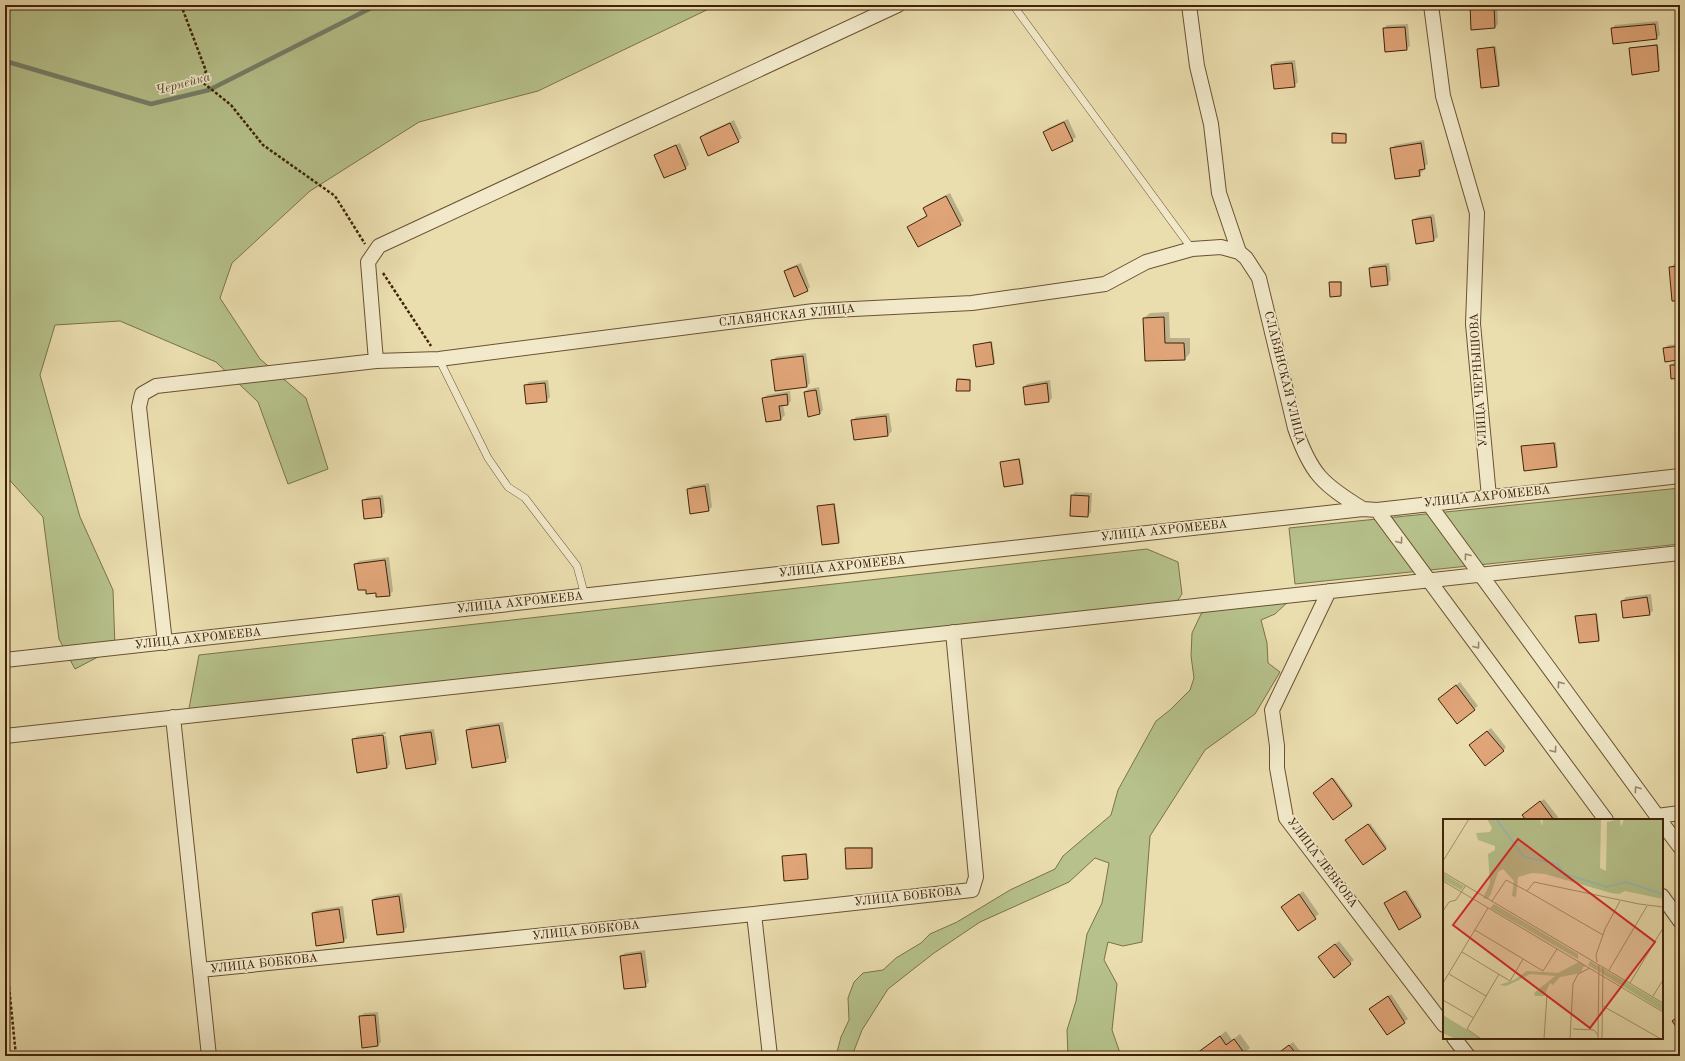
<svg xmlns="http://www.w3.org/2000/svg" width="1685" height="1061" font-family="'Old Standard TT',serif">
<style>
.green{fill:#b6c18b;stroke:#7b724a}
.shadow{fill:#0003}
.lines{fill:none;stroke-linecap:round;stroke-linejoin:round}
.stream{stroke:#757f69;stroke-width:4.5}
.building{fill:#dfa477;stroke:#402308}
.service-casing{stroke:#6a5232;stroke-width:8}
.minor-casing{stroke:#6a5232;stroke-width:16}
.path{stroke:#402308;stroke-width:2.5;stroke-dasharray:3 2;stroke-linecap:butt}
.service{stroke:#f1e9ca;stroke-width:7}
.minor{stroke:#f1e9ca;stroke-width:14}
.oneway{stroke:#988669}
.labels{text-anchor:middle;dominant-baseline:central;stroke-width:3.5;stroke-linejoin:round;paint-order:stroke}
.street-label{font-size:12px;fill:#402308;stroke:#f1e9ca}
.water-label{font-size:13px;font-style:italic;fill:#564930;stroke:#f1e9ca}
.inset-river{fill:none;stroke:#98bcaa;stroke-width:2}
.inset-road{fill:none;stroke:#a6936c;stroke-width:1}
.view{fill:#d62828;fill-opacity:0.15;stroke:#d62828;stroke-width:2}
.inset-edge{fill:none;stroke:#402308;stroke-width:2}
</style>
<rect width="100%" height="100%" fill="#eaddae"/>
<filter id="stains"><feTurbulence type="fractalNoise" baseFrequency=".005" numOctaves="4"/><feColorMatrix values="0 0 0 0 .2 0 0 0 0 .09 0 0 0 0 .02 0 0 0 .5 -.17"/></filter>
<radialGradient id="worn" r=".72"><stop offset=".6" stop-color="#630" stop-opacity="0"/><stop offset="1" stop-color="#630" stop-opacity=".3"/></radialGradient>
<path class="green" d="M5 5H717L538 91 419 122 310 191 232 263 220 298 260 359 306 398 328 469 288 484 258 402 216 362 120 321 55 325 40 375 80 517 113 590 115 648 75 669 59 639 43 517 5 475Z
M1680 488V544L1295 584 1289 528Z
M1147 549 1178 562 1182 594 1170 612 188 714 199 655Z
M1290 600 1275 614 1261 620 1267 643 1268 663 1280 672 1255 714 1205 750 1150 836 1142 942 1123 946 1108 942 1104 960 1117 984 1112 1030 1121 1056H1068L1067 1030 1076 1001 1087 934 1102 903 1109 863 1095 858 1069 882 980 922 934 953 888 989 862 1030 852 1056H836L841 1037 849 1020 848 998 854 982 863 973 883 970 896 958 921 943 930 934 957 922 1010 890 1055 869 1063 856 1111 815 1118 790 1156 721 1170 710 1190 690 1194 678 1191 656 1192 633 1201 614 1207 609Z"/>
<path class="shadow" d="M1472 5H1497L1498 24 1495 27Z
M1658 21 1660 35 1656 38 1612 29 1615 25Z
M1408 24 1410 46 1406 49 1384 29 1387 25Z
M1658 44 1660 68 1633 74 1630 48Z
M1496 46 1500 84 1499 85 1478 49Z
M1295 60 1298 82 1294 86 1272 66 1275 62Z
M1068 119 1076 137 1072 140 1045 132 1048 128Z
M734 120 742 138 738 141 701 137 705 133Z
M1334 132 1347 133V141L1346 142 1333 134Z
M1424 140 1428 164 1422 168 1423 171 1419 175 1392 148 1395 145Z
M680 143 689 164 686 168 665 177 655 155 659 152Z
M950 193 964 221 919 246 909 227 928 215 924 208 927 205Z
M1434 214 1438 237 1434 240 1416 243 1413 220 1417 217Z
M801 263 810 287 807 290 785 271 788 268Z
M1389 263 1391 280 1387 284 1370 269 1373 265Z
M1674 264H1680V300L1670 268Z
M1332 281H1342L1341 295 1330 282Z
M1169 312 1170 338H1190V353L1185 359 1146 360 1144 318 1150 313Z
M992 341 995 362 993 363 974 345Z
M1680 344V377L1671 366 1674 362H1680L1679 359 1664 349 1668 345Z
M806 353 810 383 807 386 772 361 776 357Z
M959 378 971 379 969 390 958 380Z
M548 380 550 397 546 401 525 386 529 382Z
M1050 380 1052 398 1049 401 1026 404 1024 387 1027 384Z
M819 387 823 410 820 413 805 392 808 389Z
M790 391 791 401 788 404 783 405 785 415 781 419 767 421 763 398 767 395Z
M889 413 892 431 888 435 855 439 852 421 856 417Z
M1556 442 1558 465 1556 466 1522 447Z
M1020 458 1024 482 1022 484 1001 463Z
M709 483 712 507 708 510 688 489 692 486Z
M1075 492 1092 493 1091 512 1088 516 1072 496Z
M383 495 385 512 382 516 365 517 363 501 367 497Z
M835 503 840 540 838 542 818 507Z
M389 557 393 591 389 595 366 588 355 564 359 561Z
M1651 594 1653 611 1649 614 1622 601 1626 597Z
M1597 613 1600 638 1599 640 1576 617Z
M1460 682 1478 706 1457 723 1439 699Z
M503 722 509 758 505 761 467 730 470 727Z
M1491 728 1506 747 1503 751 1474 741Z
M434 729 439 760 435 763 401 737 405 733Z
M386 732V734L356 738V740L386 736 390 764 387 767 353 740 357 736Z
M1334 778 1353 804 1333 819 1315 791Z
M1544 799 1558 817 1555 820H1527V811Z
M1370 823 1387 847 1385 848 1348 839Z
M848 847H873V866L872 867 846 849Z
M807 853 809 877 808 878 783 857Z
M1407 890 1422 915 1420 916 1386 902Z
M1303 891 1319 914 1298 930 1282 907Z
M402 893 407 927 403 931 373 900 376 897Z
M343 906 347 938 343 941 313 913 316 910Z
M1339 941 1354 960 1350 963 1323 954Z
M645 950 649 982 645 986 621 956 625 953Z
M1391 994 1408 1019 1387 1034 1370 1009Z
M378 1012 381 1042 378 1045 360 1017 364 1013Z
M1226 1031 1232 1040 1240 1034 1250 1048 1241 1056H1194Z
M1293 1042 1304 1056H1280L1282 1051Z"/>
<g class="lines">
<path class="stream" d="M5 61 151 104 209 90 377 5"/>
</g>
<path class="building" d="M1470 5H1494L1495 28 1471 30Z
M1655 24 1657 39 1613 44 1611 28Z
M1405 27 1407 50 1385 52 1383 28Z
M1657 45 1659 71 1632 75 1629 48Z
M1494 47 1499 86 1481 88 1477 49Z
M1292 63 1295 87 1274 89 1271 65Z
M1064 122 1073 141 1052 151 1043 132Z
M730 123 739 142 708 156 700 137Z
M1332 133 1346 134V143H1332Z
M1421 143 1425 169 1419 170 1420 176 1395 179 1390 148Z
M676 145 686 169 664 178 654 155Z
M946 196 961 225 918 247 907 227 927 216 923 208Z
M1431 217 1434 241 1416 244 1412 220Z
M797 266 808 291 794 297 784 271Z
M1386 266 1388 285 1371 287 1369 268Z
M1680 266V301H1672L1669 267Z
M1329 282H1341V296L1330 297Z
M1164 317 1165 343H1184L1185 360 1145 361 1143 318Z
M991 342 994 364 976 367 973 345Z
M1680 346V378L1671 379 1670 365H1679L1678 360 1665 362 1663 348Z
M803 356 807 387 775 391 771 360Z
M957 379 970 380V391H956Z
M545 383 547 402 526 404 524 385Z
M1047 383 1049 402 1025 405 1023 387Z
M816 390 820 414 808 417 804 392Z
M787 394 788 405 779 406 781 420 766 422 762 398Z
M886 416 888 436 854 440 851 420Z
M1554 443 1557 467 1524 471 1521 446Z
M1019 459 1023 484 1004 487 1000 462Z
M705 486 709 511 690 514 687 489Z
M1071 495 1089 496 1088 517 1070 516Z
M380 498 382 517 364 519 362 500Z
M834 504 839 543 822 545 817 506Z
M385 560 390 596 376 597V593L366 594V590H358L354 564Z
M1647 597 1650 615 1623 618 1621 601Z
M1596 614 1599 641 1579 643 1575 616Z
M1456 685 1475 710 1457 724 1438 699Z
M499 725 506 762 472 768 466 730Z
M1487 731 1504 751 1485 766 1469 745Z
M431 732 436 764 406 769 400 736Z
M383 735 387 768 357 773 352 739Z
M1332 778 1352 806 1333 820 1313 793Z
M1540 801 1554 820H1526L1522 815Z
M1368 824 1386 849 1363 865 1345 840Z
M845 848H872V868L846 869Z
M806 854 808 879 784 881 782 856Z
M1405 891 1421 917 1399 930 1384 903Z
M1299 894 1316 919 1298 931 1281 907Z
M399 896 404 932 377 935 372 900Z
M339 909 344 942 316 946 312 913Z
M1335 944 1351 964 1334 978 1318 957Z
M641 953 646 987 624 989 620 956Z
M1388 996 1405 1023 1387 1035 1369 1009Z
M375 1015 378 1046 362 1048 359 1016Z
M1680 1015V1032L1672 1021Z
M1220 1036 1226 1045 1234 1039 1245 1054 1243 1056H1193Z
M1289 1045 1298 1056H1279L1277 1054Z"/>
<g class="lines">
<g class="service-casing">
<path id="service" d="M1013 5 1192 249
M439 359 488 458 508 487 525 498 577 566 585 596"/>
</g>
<g class="minor-casing">
<path id="minor" d="M1189 5 1197 66 1211 124 1219 193 1239 252 1246 258 1259 278 1295 428C1311 474 1322 484 1363 509
M1431 5 1443 96 1477 213 1473 324 1489 497
M376 361 439 359 814 311 972 303 1105 284 1146 262 1192 249 1221 247 1239 252
M1429 504 1660 820
M1377 510 1606 820
M1329 591 1272 710 1277 746V768L1286 818 1444 1025
M165 643 139 407 142 394 156 386 376 361 368 262 379 246 898 5
M5 660 1363 509 1377 510 1680 476
M173 717 209 1056
M5 736 1680 553
M1657 816 1680 813
M1662 823 1680 847
M1662 896 1680 921
M754 914 770 1056
M200 970 754 914 972 890 976 877 953 632
M1454 1038 1468 1056"/>
</g>
<path class="path" d="M181 5 206 71 201 81 231 105 263 145 335 196 365 244
M383 273 431 346
M5 947 16 1056"/>
<use href="#service" class="service"/>
<use href="#minor" class="minor"/>
</g>
<defs><path id="oneway-chevron" d="M-2-3.5L2.5 0L-2 3.5" fill="none" stroke-width="1.6" stroke-linecap="round" stroke-linejoin="round"/></defs>
<g class="oneway">
<use href="#oneway-chevron" transform="translate(1400 541) rotate(54)"/>
<use href="#oneway-chevron" transform="translate(1467 556) rotate(-126)"/>
<use href="#oneway-chevron" transform="translate(1477 646) rotate(54)"/>
<use href="#oneway-chevron" transform="translate(1560 684) rotate(-126)"/>
<use href="#oneway-chevron" transform="translate(1554 750) rotate(54)"/>
<use href="#oneway-chevron" transform="translate(1637 789) rotate(-126)"/>
</g>
<g class="labels">
<g class="street-label">
<text transform="translate(787 316) rotate(-6)">СЛАВЯНСКАЯ УЛИЦА</text>
<text transform="translate(1284 378) rotate(76)">СЛАВЯНСКАЯ УЛИЦА</text>
<text transform="translate(1479 380) rotate(-94)">УЛИЦА ЧЕРНЫШОВА</text>
<text transform="translate(1487 497) rotate(-6)">УЛИЦА АХРОМЕЕВА</text>
<text transform="translate(1164 531) rotate(-6)">УЛИЦА АХРОМЕЕВА</text>
<text transform="translate(842 567) rotate(-6)">УЛИЦА АХРОМЕЕВА</text>
<text transform="translate(520 603) rotate(-6)">УЛИЦА АХРОМЕЕВА</text>
<text transform="translate(198 639) rotate(-6)">УЛИЦА АХРОМЕЕВА</text>
<text transform="translate(1322 863) rotate(53)">УЛИЦА ЛЕВКОВА</text>
<text transform="translate(908 897) rotate(-6)">УЛИЦА БОБКОВА</text>
<text transform="translate(586 931) rotate(-6)">УЛИЦА БОБКОВА</text>
<text transform="translate(264 964) rotate(-6)">УЛИЦА БОБКОВА</text>
</g>
<g class="water-label">
<text transform="translate(183 84) rotate(-15)">Чернейка</text>
</g>
</g>
<g transform="translate(1443 819)">
<rect width="220" height="220" fill="#eaddae"/>
<path d="M44 0H97L99 7 100 0H158L157 49 163 52 164 3 177 0 178 8 181 0H220V80L182 72 176 75 168 74 102 55 89 54 75 58 73 78 69 77 71 62 60 50 55 53 48 75 45 80 40 79 47 64 45 35 52 31V27L35 21 33 14 47 13 49 9ZM0 54 21 67 18 71 0 61ZM51 85 135 135V140L47 89ZM147 142 220 185V192L145 146ZM136 143 143 147 140 148 138 153 133 155 117 158 110 166 107 164 101 177H92L91 174 112 157 87 155 74 162 63 167 56 166 71 161 84 152 115 154ZM0 196 39 220H12L0 214Z" fill="#b6c18b"/>
<path class="inset-river" d="M53 0 81 38 114 45 122 55 164 68 183 63 220 75"/>
<path class="inset-road" d="M0 42 26 0M0 53 220 184M0 62 220 193M84 72 160 116M49 82 63 61 84 72 91 63 196 85 220 88M0 92 6 83 13 81 23 66M32 111 100 152 114 130M19 133 67 162 80 140M154 143 153 136 162 110 177 82M166 151 204 87M6 155 43 177M0 164 45 89M187 164 220 109M210 177 220 161M0 181 31 199M160 187 218 220M130 210 151 211 155 216M38 220 24 210 56 155M101 220 104 176M127 220 130 165 135 155 147 149M155 220 156 146M159 220 160 148"/>
<path class="view" d="M75 20 212 123 147 209 10 106Z"/>
<rect width="220" height="220" class="inset-edge"/>
</g>
<rect width="1685" height="1061" fill="none" stroke="#eaddae" stroke-width="20"/>
<rect x="6" y="6" width="1673" height="1049" fill="none" stroke="#402308" stroke-width="2"/>
<rect x="10" y="10" width="1665" height="1041" fill="none" stroke="#402308"/>
<rect width="100%" height="100%" filter="url(#stains)"/>
<rect width="100%" height="100%" fill="url(#worn)"/>
</svg>
